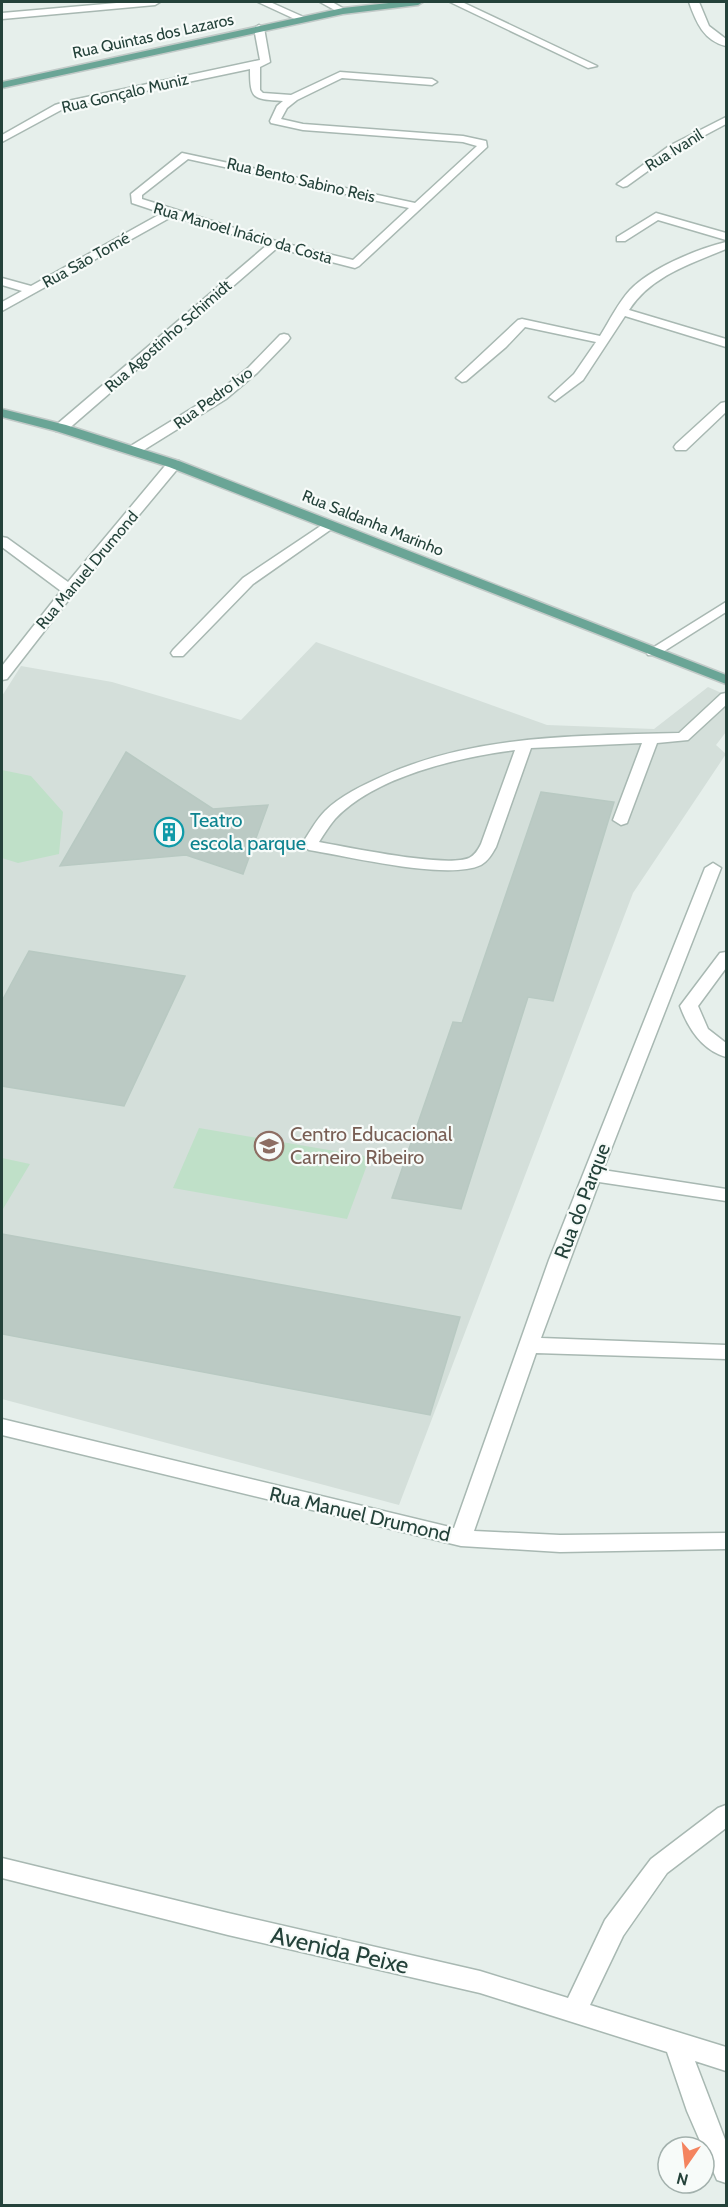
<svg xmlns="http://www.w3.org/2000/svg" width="728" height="2207" font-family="Cabin,sans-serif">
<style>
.built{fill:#d4dfda}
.green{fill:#bfe0c8}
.building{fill:#bbcac4;stroke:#b8c9c2;stroke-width:1.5}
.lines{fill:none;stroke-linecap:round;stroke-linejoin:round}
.minor-casing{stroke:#a8b8b2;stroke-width:3}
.major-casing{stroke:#c2cac8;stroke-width:3}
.minor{fill:#fff;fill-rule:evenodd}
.major{fill:#6aa596;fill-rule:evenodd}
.labels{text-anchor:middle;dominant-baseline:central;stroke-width:4.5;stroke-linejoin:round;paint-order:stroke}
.far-street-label{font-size:16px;fill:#24423a;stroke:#f7fbf9}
.culture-label{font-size:20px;fill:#0d838f;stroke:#f7fbf9;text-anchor:start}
.education-label{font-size:20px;fill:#785e54;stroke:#f7fbf9;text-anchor:start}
.street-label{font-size:20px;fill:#24423a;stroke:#f7fbf9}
.near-street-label{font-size:24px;fill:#24423a;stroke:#f7fbf9}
</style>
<rect width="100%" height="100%" fill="#e6efeb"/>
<path class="built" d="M316 642 547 725 654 729 708 687 726 695V732L716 745 726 754 633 893 399 1505 2 1399V696L21 666 112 682 241 720Z"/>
<path class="green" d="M2 770 31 776 63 812 59 854 18 863 2 858Z
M199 1128 370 1157 347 1219 173 1188Z
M2 1158 30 1164 3 1209H2Z"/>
<path class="building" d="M126 752 213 809 268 805 243 874 186 855 60 866Z
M541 792 614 802 553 1001 528 997 461 1209 392 1198 453 1022 462 1023Z
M29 951 185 976 124 1106 2 1086V1001Z
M2 1234 118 1255 460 1317 430 1415 2 1334Z"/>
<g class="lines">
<g class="minor-casing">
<path id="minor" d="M128 2H160L155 5 2 19V13Z
M258 2H270L308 19 299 21Z
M320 2H332L348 11 340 13Z
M450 2H462L597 66 588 68Z
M689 2H699L709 26 726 39V46C704 41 696 22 689 2Z
M259 25 264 28 270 62 260 67V90L263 93 291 95 340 72 432 79 437 82 432 85 342 78 297 100 287 108 281 119 303 124 463 136 486 141 487 147 359 266 355 268 277 248 66 431H56L55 428 56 425 267 245 173 216 2 311V302L22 291 2 285V278L31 286 162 213 132 203 131 194 182 153 415 203 477 146 463 142 303 130 271 123 270 121 277 106 283 101C253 99 250 100 250 69L74 106 63 109 2 142V135L55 105 68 101 260 60 254 28ZM188 159 409 208 353 260 279 242 142 199V195Z
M726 117V124L677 150 627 186 623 187 617 184 669 146Z
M656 213 726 233V240L658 220 625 241H617V237Z
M726 242V249C690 264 651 276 629 310L726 339V347L625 316 583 380 555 401 549 397 574 374 596 342 525 327 506 347 466 381 462 382 456 378 518 320 522 319 600 336C610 320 618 303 630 290 651 268 697 249 726 242Z
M284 334 288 335 290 338 288 341 257 373 226 399 139 453H129L127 450 129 447 217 393 248 368 280 335Z
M726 402V412L686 450H676L674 447 676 444 721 403Z
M174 460 179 461 181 464 179 467 70 598 7 679 2 680V666L61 591 2 547V537L7 538 68 582 169 461Z
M328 521 335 525 333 528 253 584 183 656H173L171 653 173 650 243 578Z
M726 602V612L658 655H648L646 652Z
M726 693V705L688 740 657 743 627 823 621 825 613 820 642 743 531 748 496 847C492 854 488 861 481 865 448 881 347 856 309 850L301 845C309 834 315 821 325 811 340 796 363 785 383 776 476 734 579 736 679 733L721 694ZM515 750 481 844C478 850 475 855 469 858 445 868 348 847 319 842 324 834 329 826 335 819 375 776 460 757 515 750Z
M713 863 721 868 603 1170 726 1189V1201L599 1182 541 1338 726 1345V1359L536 1353 474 1531 560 1535 726 1533V1549L560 1552 461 1546 2 1435V1419L454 1528 549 1260 705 868Z
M726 952V968L698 1006 708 1029 726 1043V1057C702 1050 688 1028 680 1006L720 953Z
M726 1805V1828L667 1873 623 1936 590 2005 726 2047V2071L695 2061 726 2142V2183L717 2180 687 2111 667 2052 480 1993 228 1935 2 1878V1858L228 1913 480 1971 568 1998 605 1920 651 1859 718 1808Z"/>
</g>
<g class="major-casing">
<path id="major" d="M398 2H423L418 5 343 14 2 88V82L343 8Z
M2 409 66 425 179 461 726 675V684L169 467 56 431 2 417Z"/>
</g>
<use href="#minor" class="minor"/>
<use href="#major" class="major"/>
</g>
<defs>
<g id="building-ring" transform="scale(1.5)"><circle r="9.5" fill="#f7fbf9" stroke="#0f9aa8" stroke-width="1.5"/><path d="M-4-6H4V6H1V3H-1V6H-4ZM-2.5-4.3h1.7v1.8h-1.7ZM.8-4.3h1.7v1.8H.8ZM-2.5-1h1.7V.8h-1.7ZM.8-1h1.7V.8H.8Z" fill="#0f9aa8"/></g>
<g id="school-ring" transform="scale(1.5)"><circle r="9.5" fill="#f7fbf9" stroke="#8d6e63" stroke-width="1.5"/><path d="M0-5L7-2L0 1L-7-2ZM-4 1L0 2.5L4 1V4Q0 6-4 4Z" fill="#8d6e63"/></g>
</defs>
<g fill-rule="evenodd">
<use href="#building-ring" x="169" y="832"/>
<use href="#school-ring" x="269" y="1146"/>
</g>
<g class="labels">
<g class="far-street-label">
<text transform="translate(153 36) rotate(-12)">Rua Quintas dos Lazaros</text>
<text transform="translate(125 93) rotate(-13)">Rua Gonçalo Muniz</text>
<text transform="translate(674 150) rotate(-32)">Rua Ivanil</text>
<text transform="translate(301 180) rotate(13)">Rua Bento Sabino Reis</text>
<text transform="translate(243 233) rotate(16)">Rua Manoel Inácio da Costa</text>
<text transform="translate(86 260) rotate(-29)">Rua Sāo Tomé</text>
<text transform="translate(168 336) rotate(-41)">Rua Agostinho Schimidt</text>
<text transform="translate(213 398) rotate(-36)">Rua Pedro Ivo</text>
<text transform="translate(373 523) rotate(22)">Rua Saldanha Marinho</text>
<text transform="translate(87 570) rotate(-50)">Rua Manuel Drumond</text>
</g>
<g class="culture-label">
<text x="190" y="820">Teatro<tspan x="190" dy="23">escola parque</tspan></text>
</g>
<g class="education-label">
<text x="290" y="1134">Centro Educacional<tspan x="290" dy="23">Carneiro Ribeiro</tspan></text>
</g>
<g class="street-label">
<text transform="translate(582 1201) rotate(-69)">Rua do Parque</text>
<text transform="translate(360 1514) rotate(13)">Rua Manuel Drumond</text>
</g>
<g class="near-street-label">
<text transform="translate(340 1950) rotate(13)">Avenida Peixe</text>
</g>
</g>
<rect width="728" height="2207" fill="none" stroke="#24423a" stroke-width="6"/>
<g transform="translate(686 2165) rotate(194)"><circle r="28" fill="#f7fbf9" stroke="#a3b1ad" stroke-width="1.5"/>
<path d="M0-4.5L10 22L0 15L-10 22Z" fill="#f4845f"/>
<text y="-9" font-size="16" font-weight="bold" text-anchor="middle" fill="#24423a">N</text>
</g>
</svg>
